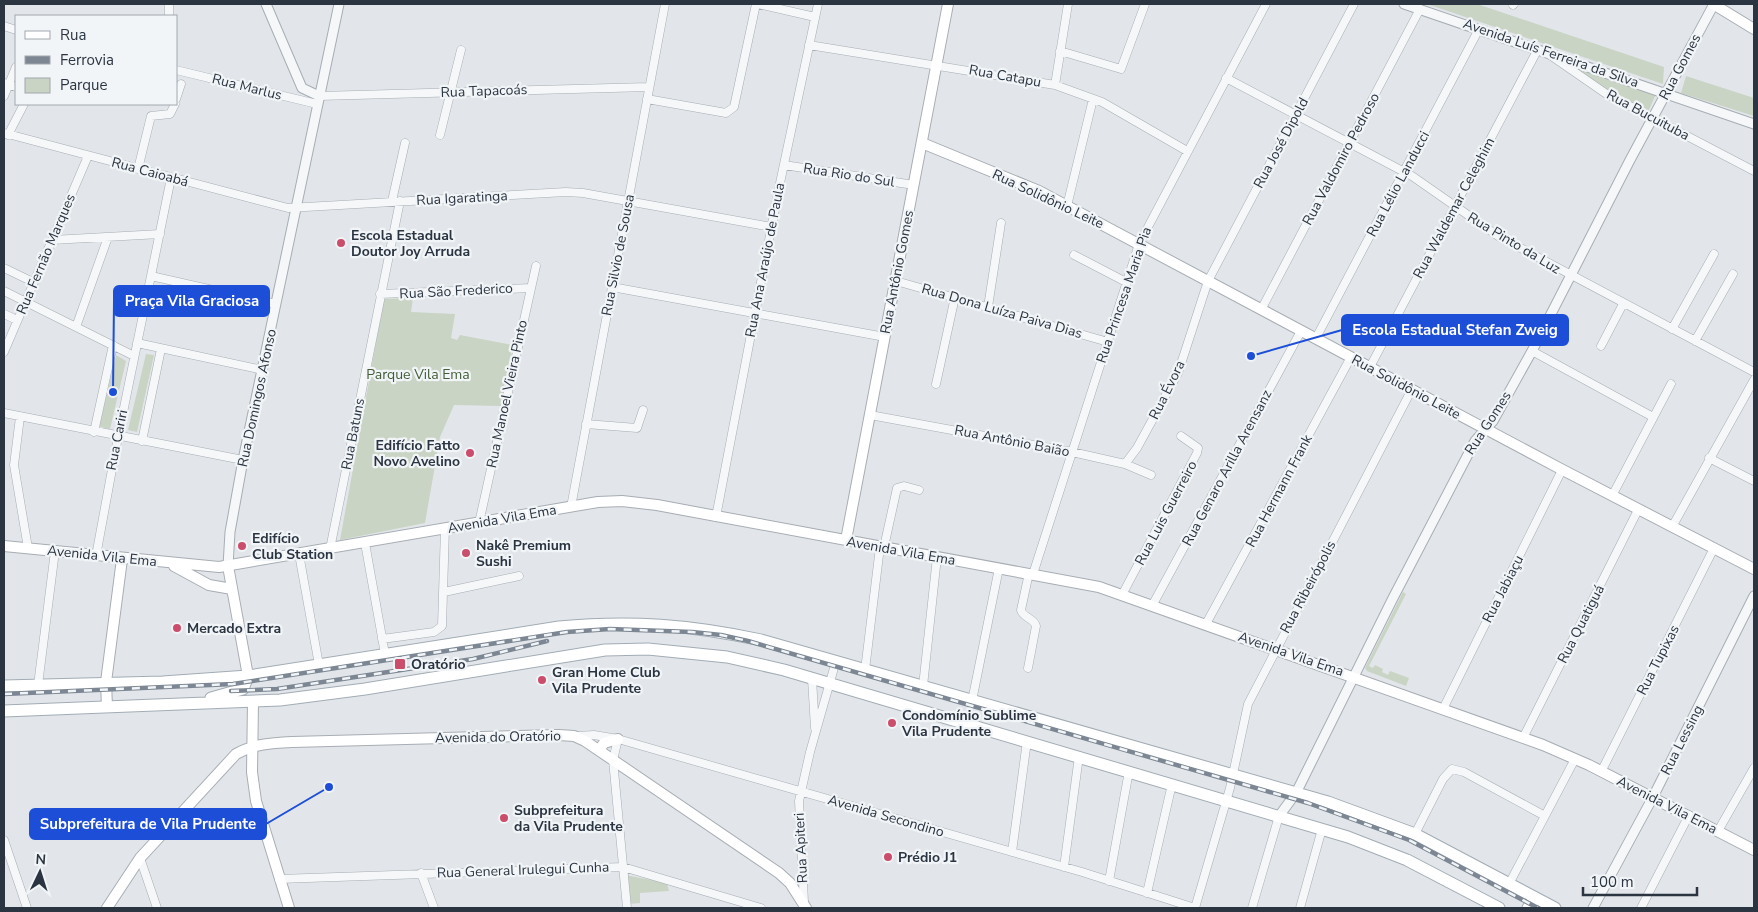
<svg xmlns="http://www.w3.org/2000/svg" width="1758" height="912" font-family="'Nunito Sans',sans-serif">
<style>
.green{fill:#c9d4c4}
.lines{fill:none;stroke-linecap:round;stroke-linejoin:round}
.minor-casing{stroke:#a7adb4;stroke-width:9}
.tertiary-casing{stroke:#a7adb4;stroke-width:11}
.secondary-casing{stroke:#a7adb4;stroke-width:12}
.primary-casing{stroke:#a2acb5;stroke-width:13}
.minor{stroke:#f5f7f8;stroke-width:8}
.tertiary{stroke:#f5f7f8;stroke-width:9}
.secondary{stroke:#fff;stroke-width:10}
.primary{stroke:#fff;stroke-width:11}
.rail-casing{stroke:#7c8793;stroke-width:4.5}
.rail{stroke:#f2f5f7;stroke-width:2.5;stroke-dasharray:8;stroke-linecap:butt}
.poi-dot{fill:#ca4d6b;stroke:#f2f5f7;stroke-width:2}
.labels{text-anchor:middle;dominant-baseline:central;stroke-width:4.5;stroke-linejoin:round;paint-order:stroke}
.street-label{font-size:14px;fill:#2b3542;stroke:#f2f5f7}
.poi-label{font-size:14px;font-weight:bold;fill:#2b3542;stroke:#f2f5f7;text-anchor:start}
.park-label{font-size:14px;fill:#435d39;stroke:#f2f5f7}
.leader{fill:none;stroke:#1d4ed8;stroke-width:2}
.callout-dot{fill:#1d4ed8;stroke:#f2f5f7;stroke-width:2}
.callout{fill:#1d4ed8;stroke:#1d4ed8;stroke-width:2}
.callout-label{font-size:15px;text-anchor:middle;font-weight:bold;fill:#fff}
</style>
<rect width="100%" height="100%" fill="#e2e6ea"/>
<path class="green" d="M1427 4H1477L1664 67 1663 84Z
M1577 69 1656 94 1648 112 1576 74Z
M1686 76 1754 98V116L1681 93Z
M413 298 411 312 455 314 451 338 457 340 460 335 513 345 500 406 454 405 440 437 425 523 340 540 384 299Z
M146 354 154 355 137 432 128 430Z
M116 355 126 361 110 429 100 427V424Z
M1403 592 1406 594 1369 666 1373 668 1375 665 1383 669 1382 672 1388 675 1390 671 1409 678 1406 686 1367 671 1365 668Z
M625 875 667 883 669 891 640 893V903L629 904Z"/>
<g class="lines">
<g class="minor-casing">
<path id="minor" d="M758 4 815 17
M1513 5 1514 4
M169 16V4
M4 26 16 30
M809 45 1055 85 1102 102 1187 151
M1060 51 1121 69 1145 4
M1550 55 1605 93 1754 171
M176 70 317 104
M1226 78 1412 176 1498 236 1754 372
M4 83 16 87
M1055 85 1068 4
M4 96 16 67
M319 96 649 87
M176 99 181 84
M647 99 726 113 734 107 756 4
M4 133 288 208 566 192 583 193 772 227
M8 135 24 104
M440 135 461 50
M784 165 914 185
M138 169 151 116 170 114 175 104
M392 201 405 143
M1067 206 1093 99
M52 240 160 234
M1074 255 1126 282
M4 268 33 282
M151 276 276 304
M896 281 1108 342
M612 287 885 337
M4 291 134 356
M380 294 531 288
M988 307 1001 223
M1261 310 1420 9
M4 314 17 320
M76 327 108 237
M1672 329 1714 254
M1316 338 1479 29
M1695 341 1733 274
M137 343 263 370
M1601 346 1623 304
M1532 351 1653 417
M4 352 88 156
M1370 367 1538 49
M936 384 955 297
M4 413 243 460
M870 415 1072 452 1125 464 1151 475
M20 417 14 465 28 548
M586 424 637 428 643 410
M94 432 113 345
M142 441 161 349
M1709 458 1754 481
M1125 464 1137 448 1178 373 1208 281 1354 4
M1612 496 1671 384
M571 507 665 4
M716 517 780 183 818 4
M479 523 536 266
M1672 527 1754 380
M365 543 385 654
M884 547 897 488 904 486 919 490
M330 549 400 201
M299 554 319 665
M96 556 118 437 171 178
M1033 574 1139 244 1266 4
M444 592 519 576
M1122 595 1197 453 1198 448 1181 436
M1152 606 1301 331
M1206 624 1351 357
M382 639 434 632 442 626 445 528
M1028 668 1036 626C1034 618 1023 618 1021 610L1029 573
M865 670 880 547
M812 679 815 728
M38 685 55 551
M923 686 937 557
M972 701 999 568
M1443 709 1562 470
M577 736 594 735 618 739 1082 872 1195 908
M1523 738 1638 510
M618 739 613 760 627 908
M1601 772 1714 548
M1718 831 1754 768
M1415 834 1443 779 1452 769 1464 772 1545 816
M4 840 27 908
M1012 852 1027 741
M140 858 157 908
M1064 867 1079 756
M421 873 434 908
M279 879 623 867 761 908
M1109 881 1129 771
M1509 884 1575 759
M1147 893 1172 784
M804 902 799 801 810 752 836 661
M1195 908 1230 788 1248 704 1412 389
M1252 908 1279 816
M1300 908 1322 829
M1641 908 1689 815"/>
</g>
<g class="tertiary-casing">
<path id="tertiary" d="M266 4 302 88 319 96
M1404 4 1754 124
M228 566 230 532 243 460 339 4
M1279 816 1296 793 1393 598 1475 441 1493 421 1532 351 1630 160 1714 4
M1593 908 1653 797 1754 596"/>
</g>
<g class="secondary-casing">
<path id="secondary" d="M1713 4 1754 29
M922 143 1039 191 1067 206 1559 468 1754 569
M846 540 948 4
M4 546 219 567 598 502 622 501 657 505 1099 587 1543 745 1589 765 1754 850
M174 566 209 585 232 589
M228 566 248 676
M253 702 252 772 256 801 289 908
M107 707 106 682 122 559
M599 750 604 743 618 739
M107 908 140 858 236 754C253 744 272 743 292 742L559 735 574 736 585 741 779 873 790 883 806 908"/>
</g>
<g class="primary-casing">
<path id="primary" d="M4 686 163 682 248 676 559 627C631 620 691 625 761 640L1328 802 1415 834 1555 908
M211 698 243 689 248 676
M4 711 280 700 365 689 605 650 648 649 727 657 784 670 1348 837 1407 860 1499 908
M1528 908 1535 898"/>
</g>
<use href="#minor" class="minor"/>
<use href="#tertiary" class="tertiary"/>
<use href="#secondary" class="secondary"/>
<use href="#primary" class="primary"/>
<g class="rail-casing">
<path id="rail" d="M231 691 277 689 473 659 547 641
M4 694 233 684 567 632 610 629 692 632 721 635 748 641 1308 803 1409 840 1538 908"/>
</g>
<use href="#rail" class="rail"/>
</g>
<g class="poi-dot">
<circle cx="341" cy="243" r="5"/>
<circle cx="470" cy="453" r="5"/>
<circle cx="242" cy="546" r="5"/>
<circle cx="466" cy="553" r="5"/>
<circle cx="177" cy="628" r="5"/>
<rect x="394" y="658" width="12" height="12" rx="2.5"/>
<circle cx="542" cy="680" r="5"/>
<circle cx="892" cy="723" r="5"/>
<circle cx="504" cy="818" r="5"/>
<circle cx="888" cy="857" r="5"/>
</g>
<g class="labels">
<g class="street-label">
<text transform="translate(1551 53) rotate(19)">Avenida Luís Ferreira da Silva</text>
<text transform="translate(1680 67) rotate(-62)">Rua Gomes</text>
<text transform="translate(1005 76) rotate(10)">Rua Catapu</text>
<text transform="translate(247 87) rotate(14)">Rua Marlus</text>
<text transform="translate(484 91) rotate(-2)">Rua Tapacoás</text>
<text transform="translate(1648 115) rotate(28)">Rua Bucuituba</text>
<text transform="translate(1281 143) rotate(-62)">Rua José Dipold</text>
<text transform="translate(1341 159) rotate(-62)">Rua Valdomiro Pedroso</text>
<text transform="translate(150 172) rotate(15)">Rua Caioabá</text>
<text transform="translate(849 175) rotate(9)">Rua Rio do Sul</text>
<text transform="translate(1398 184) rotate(-62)">Rua Lélio Landucci</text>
<text transform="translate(462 198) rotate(-3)">Rua Igaratinga</text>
<text transform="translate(1048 199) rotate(25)">Rua Solidônio Leite</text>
<text transform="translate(1454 208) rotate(-62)">Rua Waldemar Celeghim</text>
<text transform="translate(1514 243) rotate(31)">Rua Pinto da Luz</text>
<text transform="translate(46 254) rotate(-67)">Rua Fernão Marques</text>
<text transform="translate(618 255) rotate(-79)">Rua Silvio de Sousa</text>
<text transform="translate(765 260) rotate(-79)">Rua Ana Araújo de Paula</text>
<text transform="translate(897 272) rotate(-79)">Rua Antônio Gomes</text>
<text transform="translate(456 291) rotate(-3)">Rua São Frederico</text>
<text transform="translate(1124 295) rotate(-71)">Rua Princesa Maria Pia</text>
<text transform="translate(1002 311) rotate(16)">Rua Dona Luíza Paiva Dias</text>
<text transform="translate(1406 387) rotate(28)">Rua Solidônio Leite</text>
<text transform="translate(1167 390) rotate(-64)">Rua Évora</text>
<text transform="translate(507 394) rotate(-78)">Rua Manoel Vieira Pinto</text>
<text transform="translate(257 398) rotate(-78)">Rua Domingos Afonso</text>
<text transform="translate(1488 423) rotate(-57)">Rua Gomes</text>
<text transform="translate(353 434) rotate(-79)">Rua Batuns</text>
<text transform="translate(117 440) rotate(-79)">Rua Cariri</text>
<text transform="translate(1012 441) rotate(11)">Rua Antônio Baião</text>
<text transform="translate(1227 468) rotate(-62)">Rua Genaro Arilla Arensanz</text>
<text transform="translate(1279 491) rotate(-62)">Rua Hermann Frank</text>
<text transform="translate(1166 513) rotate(-62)">Rua Luis Guerreiro</text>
<text transform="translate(502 519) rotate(-10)">Avenida Vila Ema</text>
<text transform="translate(901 551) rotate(10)">Avenida Vila Ema</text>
<text transform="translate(102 556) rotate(6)">Avenida Vila Ema</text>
<text transform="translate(1308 587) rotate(-62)">Rua Ribeirópolis</text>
<text transform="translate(1503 589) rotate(-63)">Rua Jabiaçu</text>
<text transform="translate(1581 624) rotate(-63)">Rua Quatiguá</text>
<text transform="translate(1291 654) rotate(19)">Avenida Vila Ema</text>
<text transform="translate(1658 660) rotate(-63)">Rua Tupixas</text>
<text transform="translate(498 737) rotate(-1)">Avenida do Oratório</text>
<text transform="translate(1682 740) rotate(-63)">Rua Lessing</text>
<text transform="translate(1667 805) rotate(27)">Avenida Vila Ema</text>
<text transform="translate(886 816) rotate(16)">Avenida Secondino</text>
<text transform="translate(801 848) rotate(-93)">Rua Apiteri</text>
<text transform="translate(523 870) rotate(-2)">Rua General Irulegui Cunha</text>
</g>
<g class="poi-label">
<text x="351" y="235">Escola Estadual<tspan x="351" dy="16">Doutor Joy Arruda</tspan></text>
<text x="460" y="445" text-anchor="end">Edifício Fatto<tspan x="460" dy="16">Novo Avelino</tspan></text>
<text x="252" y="538">Edifício<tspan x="252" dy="16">Club Station</tspan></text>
<text x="476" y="545">Nakê Premium<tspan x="476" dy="16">Sushi</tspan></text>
<text x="187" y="628">Mercado Extra</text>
<text x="411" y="664">Oratório</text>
<text x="552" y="672">Gran Home Club<tspan x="552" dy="16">Vila Prudente</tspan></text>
<text x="902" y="715">Condomínio Sublime<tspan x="902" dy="16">Vila Prudente</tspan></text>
<text x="514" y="810">Subprefeitura<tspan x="514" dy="16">da Vila Prudente</tspan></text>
<text x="898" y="857">Prédio J1</text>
</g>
<g class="park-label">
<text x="418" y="374">Parque Vila Ema</text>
</g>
</g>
<path class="leader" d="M113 392L114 301M1251 356L1342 330M329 787L266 824"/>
<g class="callout-dot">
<circle cx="113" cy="392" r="5"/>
<circle cx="1251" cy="356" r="5"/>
<circle cx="329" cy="787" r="5"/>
</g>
<g class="callout">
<rect x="114" y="286" width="155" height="30" rx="5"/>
<rect x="1342" y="315" width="226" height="30" rx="5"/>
<rect x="30" y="809" width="236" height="30" rx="5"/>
</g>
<g class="callout-label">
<text x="192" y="306">Praça Vila Graciosa</text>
<text x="1455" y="335">Escola Estadual Stefan Zweig</text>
<text x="148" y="829">Subprefeitura de Vila Prudente</text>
</g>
<rect width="1758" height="912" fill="none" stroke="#2b3542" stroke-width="10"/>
<rect x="15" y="15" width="162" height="90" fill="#f2f5f7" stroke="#a2a8af"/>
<rect x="25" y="31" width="25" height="8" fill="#ffffff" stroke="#a2a8af"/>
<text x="60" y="40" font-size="15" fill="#2b3542">Rua</text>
<rect x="25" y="56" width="25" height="8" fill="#7c8793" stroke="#a2a8af"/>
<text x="60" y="65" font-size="15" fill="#2b3542">Ferrovia</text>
<rect x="25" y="78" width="25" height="15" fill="#c9d4c4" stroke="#a2a8af"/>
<text x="60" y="90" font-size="15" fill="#2b3542">Parque</text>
<g transform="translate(40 872) rotate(4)" stroke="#f2f5f7" stroke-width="4" paint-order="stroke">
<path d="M0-4L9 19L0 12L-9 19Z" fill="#2b3542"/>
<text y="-8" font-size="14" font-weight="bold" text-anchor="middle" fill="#2b3542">N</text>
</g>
<path d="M1583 887v8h114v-8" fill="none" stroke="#2b3542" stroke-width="2.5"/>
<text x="1590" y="887" font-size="15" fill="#2b3542" stroke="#f2f5f7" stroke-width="4" paint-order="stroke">100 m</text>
</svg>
